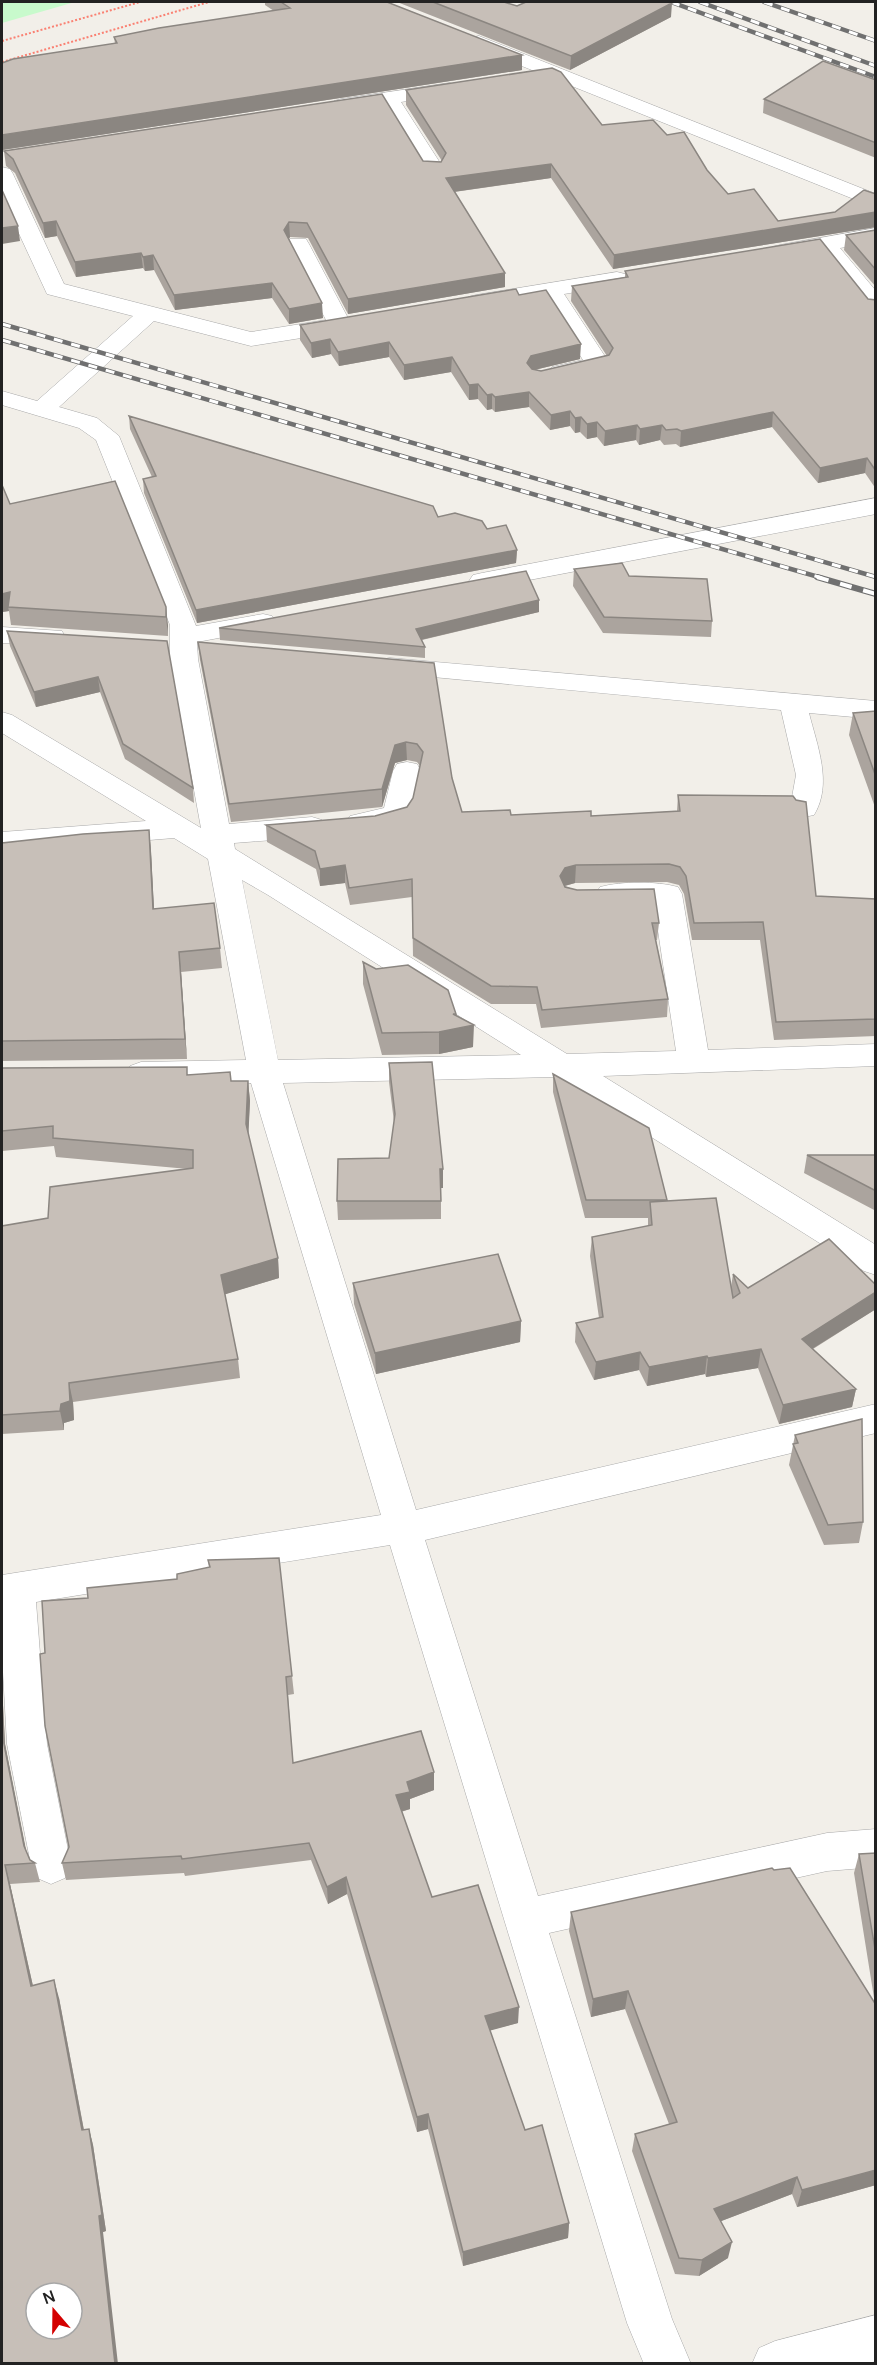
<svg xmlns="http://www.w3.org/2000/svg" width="877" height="2365" font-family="Manrope,sans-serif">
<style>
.park{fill:#c8facc}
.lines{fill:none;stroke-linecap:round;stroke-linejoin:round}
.minor-casing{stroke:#a9a9a9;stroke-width:1}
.path{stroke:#fa8072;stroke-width:2;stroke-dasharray:2 2;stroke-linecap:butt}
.minor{fill:#fff;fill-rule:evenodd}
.rail-far1-casing{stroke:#707070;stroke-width:4.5}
.rail-casing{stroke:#707070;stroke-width:6}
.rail-far1{stroke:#fff;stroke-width:3;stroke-dasharray:9;stroke-linecap:butt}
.rail{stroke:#fff;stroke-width:4;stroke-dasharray:12;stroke-linecap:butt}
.wall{fill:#aba49e}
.shaded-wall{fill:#8b8681}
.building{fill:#c7bfb8;stroke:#8b8681;stroke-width:1.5;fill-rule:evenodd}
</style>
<rect width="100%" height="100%" fill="#f2efe9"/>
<path class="park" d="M2 2H75L2 23Z"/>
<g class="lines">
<g class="minor-casing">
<path id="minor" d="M479 36 876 194V208L472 46 469 42 472 38Z
M450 83 457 85 460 89 457 93 401 102 444 169 441 174H425L382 105 341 111 334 109 331 105 334 101 341 99Z
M2 167 10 169 13 174 64 284 251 332 326 320 287 244 290 239H306L309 244 348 318 357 324 353 329 345 331 251 346 154 321 59 407 97 418 119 436 196 626 263 614 272 616 276 622 272 628 197 642 198 659 229 824 312 817 322 820 327 827 322 834 312 837 234 843 235 849 567 1054 676 1051 654 904H611L600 901 596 894 600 887C622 881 656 881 678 887L682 894 708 1050 876 1044V1066L603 1076 876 1245V1275L864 1271 556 1077 283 1083 416 1510 876 1404V1433L425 1540 538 1896 827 1833 876 1829V1867L827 1871 549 1933 672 2319 691 2364H644L627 2323 390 1545 36 1602 47 1744 71 1865 65 1878 51 1884 37 1878 31 1865 7 1744 2 1654V1575L381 1515 251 1083 141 1086 130 1082 125 1074 130 1066 141 1062 246 1060 208 859 174 838 2 852V832L146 821 2 733V712L12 715 201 828 170 659V625L96 440 79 428 2 405V391L37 401 133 316 47 294 2 197ZM242 880 268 895 521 1055 278 1060Z
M876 228V242L840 248 876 291V314L868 312 819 252 780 259 772 257 769 252 772 247 780 245Z
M617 272 625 274 628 279 625 284 564 294 610 364 606 369 560 379 552 377 548 372 552 367 583 360 544 298 476 309 468 307 464 302 468 297 476 295Z
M876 498V514L482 589 473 587 469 581 473 575 482 573Z
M2 627 62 631 65 637 62 643 52 645 2 643Z
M390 658 876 701V719L809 713C817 745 833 784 814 815L804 817 794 815 790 808 796 775 781 710 380 672 376 666 380 660Z
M407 762 417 764 421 771 411 815 407 822 360 833 350 830 346 823 350 816 384 808 393 771 397 764Z
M876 2315V2361L866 2364H752L759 2348 775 2341Z"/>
</g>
<path class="path" d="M2 41 140 2
M2 62 209 2"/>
<use href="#minor" class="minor"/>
<g class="rail-far1-casing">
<path id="rail-far1" d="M671 2 876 77
M700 2 876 66
M764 2 876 41
M2 324 876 577
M2 340 822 578"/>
</g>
<g class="rail-casing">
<path id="rail" d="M817 577 876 594"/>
</g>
<use href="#rail-far1" class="rail-far1"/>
<use href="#rail" class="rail"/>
</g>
<path class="wall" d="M265 2H387L522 55V70L2 150V63L115 44 114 37 274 11 265 5Z
M397 2H504L517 6 671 17 570 70Z
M876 80V158L763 113 764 99Z
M406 90 602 125 667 135 707 170 728 194 778 221 876 227 613 269 551 178 454 192 505 287 348 314 308 238 290 237 289 239 323 318 289 324 272 298 175 310 154 270 145 271 143 268 76 277 57 236 45 238 15 173 6 166 4 151 441 162 442 161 406 105Z
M876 230V287L844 250 846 235Z
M625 271 876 300V489L865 473 818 483 772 427 680 447 676 444 664 445 660 440 639 445 636 440 604 446 597 437 587 439 580 432 575 433 570 426 550 430 529 407 495 412 492 409 487 410 478 399 469 400 451 372 404 380 389 357 339 366 331 354 312 358 300 340V325L519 295 580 359 534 370 541 371 607 356 571 301 572 286 625 277Z
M129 416 438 517 487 529 517 550 516 563 197 623 144 493 143 479 152 477 130 429Z
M2 485 10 504 166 607 168 636 11 625 9 611 2 612Z
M574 569 629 576 712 621 711 637 603 633 573 586Z
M539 600V612L422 640 425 647V658L220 640 219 628Z
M7 631 167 641 193 788 194 803 125 759 100 692 36 707 10 646Z
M198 642 434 663 452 778 462 812 511 815 591 816 677 811 678 795 816 896 876 899V1036L774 1040 760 940H692L684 894 679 885 667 882 575 883 565 886 659 923 657 940H656L668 999 667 1017 541 1028 536 1004H491L413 956 412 897 350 905 345 883 320 886 316 869 267 842 266 825 375 816 407 807 413 798 420 766 417 762 407 760 395 763 382 807 231 822 200 660Z
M876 711V810L849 735 853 713Z
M149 830 151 851 154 909 220 948 222 968 181 972 187 1059 2 1061V1066V843Z
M363 962 456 1014V1015L473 1047 439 1054 382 1055 363 984Z
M389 1063 443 1188H441V1219L338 1220 337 1201 389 1158 394 1122 389 1082Z
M2 1068 188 1075 231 1081H248L250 1101 248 1133 278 1258 279 1278 225 1294 238 1359 240 1378 73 1402 74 1420 64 1423V1430L2 1434V1226L48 1218 188 1169 56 1157 54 1146 2 1151Z
M553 1074 667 1200 666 1201 731 1287 733 1274 748 1288 876 1309 813 1349 856 1389 852 1407 779 1424 758 1368 706 1377 705 1374 647 1386 639 1370 594 1380 575 1342 576 1323 599 1318 590 1256 592 1237 648 1226V1218H585L553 1092Z
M807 1155H876V1211L804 1173Z
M353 1283 521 1321 520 1342 376 1374 354 1304Z
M795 1435 863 1522 859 1543 824 1545 789 1465Z
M208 1560 292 1676 294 1694 288 1695 293 1763 434 1772V1790L410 1799V1809L401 1812 432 1897 518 2023 490 2030 525 2130 569 2223 568 2238 463 2266 428 2129 417 2132 347 1894 328 1904 311 1860 185 1876 184 1873 66 1880 62 1863 69 1847 45 1653 88 1598 177 1579 209 1567Z
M2 1686 5 1744 26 1851 30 1860 35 1863 40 1882 10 1884 33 1986 59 1998 84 2130 89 2129 93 2145 106 2231 103 2232 2 2364Z
M876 1853V2185L797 2207 792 2194 721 2221 728 2258 699 2276 675 2274 632 2151 635 2134 669 2124 625 2009 591 2017 569 1931 571 1912 875 2004 854 1873 859 1854Z"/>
<path class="shaded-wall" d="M672 3 671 17 570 70 571 56Z
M522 55V70L2 150V154V135Z
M551 164V178L446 193V178Z
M876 212V227L613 269 614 255Z
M56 221 57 236 45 238 43 223Z
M289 222 290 237 285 245 284 230Z
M18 226 20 241 2 244V228Z
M141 253 143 268 76 277 75 262Z
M153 255 154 270 145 271 143 257Z
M505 273V287L348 314V299Z
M272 283V298L175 310 174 295Z
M322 303 323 318 289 324V309Z
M330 339 331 354 312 358 311 343Z
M389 342V357L339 366 338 352Z
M581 344 580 359 530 371 527 363 531 356Z
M452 357 451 372 404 380V365Z
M478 384V399L469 400V385Z
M529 392V407L495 412V397Z
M492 394V409L487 410V395Z
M570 411V426L550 430 551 415Z
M773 412 772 427 680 447 681 431Z
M581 417 580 432 575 433V418Z
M597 422V437L587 439V424Z
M637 425 636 440 604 446 605 431Z
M662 425 660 440 639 445 640 429Z
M867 458 865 473 818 483 820 468Z
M517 550 516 563 197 623 196 610Z
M10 592 8 607 9 611 2 612V594Z
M539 600V612L416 641V629Z
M166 607 168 625V636L166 617Z
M98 677 100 692 36 707 34 692Z
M406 742 407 760 395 763 382 807V789L395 745Z
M149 830 151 851 155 929 153 909Z
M345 865V883L320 886V869Z
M576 865 575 883 564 886 560 876 565 868Z
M179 952 181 972 187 1059 185 1039Z
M474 1025 473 1047 439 1054V1032Z
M248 1081 250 1101 248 1144 246 1124Z
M440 1169H443V1188H440Z
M278 1258 279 1278 223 1295 221 1275Z
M876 1292V1309L799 1357 802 1339Z
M521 1321 520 1342 376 1374 375 1353Z
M761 1349 758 1368 706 1377 708 1358Z
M640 1352 639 1370 594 1380 596 1362Z
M707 1356 705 1374 647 1386 649 1367Z
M69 1383 73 1402 74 1420 64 1423V1430L60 1411 61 1404Z
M856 1389 852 1407 779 1424 783 1405Z
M2 1686 5 1744 29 1865 24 1846 2 1734Z
M434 1772V1790L410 1799V1809L396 1813V1795L407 1782Z
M5 1865 10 1884 37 2004 31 1986Z
M346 1877 347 1894 328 1904 327 1887Z
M54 1980 59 1998 87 2147 82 2130Z
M628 1991 625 2009 591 2017 593 1999Z
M519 2007 518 2023 485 2032V2016Z
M428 2114V2129L417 2132V2117Z
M89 2129 93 2145 106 2231 103 2232 118 2364H115Z
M876 2170V2185L797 2207 802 2190Z
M797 2177 792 2194 711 2225 714 2209Z
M569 2223 568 2238 463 2266V2252Z
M732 2242 728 2258 699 2276 702 2260Z"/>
<path class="building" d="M281 2H387L522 55 2 135V63L13 59 117 43 114 37 159 28 290 8Z
M433 2H504L517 6 526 2H667L672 3 571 56Z
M823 61 876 80V143L764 99Z
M552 68 561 72 602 125 653 120 667 135 684 132 707 170 728 194 754 189 778 221 835 212 864 190 876 194V212L614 255 551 164 446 178 505 273 348 299 307 223 289 222 284 230 322 303 289 309 272 283 174 295 153 255 143 257 141 253 75 262 56 221 43 223 13 159 4 151 382 94 423 161 441 162 446 153 406 90Z
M2 190 18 226 2 228Z
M876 230V270L846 235Z
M820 239 868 299 876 300V471L867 458 820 468 773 412 681 431 677 429 666 430 662 425 640 429 637 425 605 431 597 422 587 424 581 417 575 418 570 411 551 415 529 392 495 397 492 394 487 395 478 384 469 385 452 357 404 365 389 342 338 352 330 339 311 343 300 325 516 289 519 295 546 290 581 344 531 356 527 363 532 369 541 371 609 355 613 348 572 286 628 277 625 271Z
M129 416 433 506 438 517 455 513 482 521 487 529 506 525 517 550 196 610 143 479 156 476Z
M115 481 166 607V617L8 607 10 592 2 594V485L10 504Z
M622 563 629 576 707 579 712 621 604 617 574 569Z
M526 571 539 600 416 629 425 647 219 628Z
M7 631 167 641 193 788 123 744 98 677 34 692Z
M198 642 434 663 452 778 462 812 510 810 511 815 591 811V816L680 811 678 795 793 796 796 800 806 802 816 896 876 899V1019L776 1022 763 922 694 923 686 876 680 867 669 864 576 865 565 868 560 876 565 887 577 890 654 889 659 923H652L668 999 542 1010 537 987 491 986 413 938 412 879 349 888 345 865 320 869 315 851 266 825 375 816 407 807 413 798 423 752 417 744 406 742 395 745 382 789 229 804Z
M876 711V777L853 713Z
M149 830 153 909 214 903 220 948 179 952 185 1039 2 1041V843L83 834Z
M363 962 376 969 408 965 448 990 456 1014H453L474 1025 439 1032 382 1033Z
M432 1062 443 1169H440L441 1201H337L338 1159 389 1158 395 1114 389 1063Z
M187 1067V1075L230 1072 231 1081H248L246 1124 278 1258 221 1275 238 1359 69 1383 70 1401 61 1404 60 1411 2 1415V1226L48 1218 50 1187 193 1168V1150L53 1138V1126L2 1131V1068Z
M553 1074 649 1128 667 1200H586Z
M807 1155H876V1191Z
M716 1198 733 1298 740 1293 733 1274 748 1288 829 1239 876 1285V1292L802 1339 856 1389 783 1405 761 1349 708 1358 707 1356 649 1367 640 1352 596 1362 576 1323 603 1317 592 1237 652 1225 650 1202Z
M498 1254 521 1321 375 1353 353 1283Z
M862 1419 863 1522 828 1525 793 1444 798 1443 795 1435Z
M279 1558 292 1676 286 1677 293 1763 421 1731 434 1772 407 1782 410 1792 396 1795 432 1897 478 1885 519 2007 485 2016 525 2130 542 2125 569 2223 463 2252 428 2114 417 2117 346 1877 327 1887 309 1843 182 1859 181 1856 62 1863 69 1847 45 1726 40 1654 45 1653 42 1601 88 1598 87 1588 177 1579V1574L210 1567 208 1560Z
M2 1734 24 1846 30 1860 35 1863 5 1865 31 1986 54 1980 82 2130 89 2129 102 2215 99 2216 115 2364H2ZM36 2293H72V2329H36Z
M876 1853V1955L859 1854Z
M772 1868 774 1870 790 1868 876 2005V2170L802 2190 797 2177 714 2209 732 2242 702 2260 679 2258 635 2134 677 2122 628 1991 593 1999 571 1912Z"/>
<rect width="877" height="2365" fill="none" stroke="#222222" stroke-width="6"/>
<g transform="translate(54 2311) rotate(340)"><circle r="28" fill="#ffffff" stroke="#a7a7a7" stroke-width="1.5"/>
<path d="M0-4.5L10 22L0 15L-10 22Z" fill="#d40000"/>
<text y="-9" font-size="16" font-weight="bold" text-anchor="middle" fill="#222222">N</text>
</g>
</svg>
